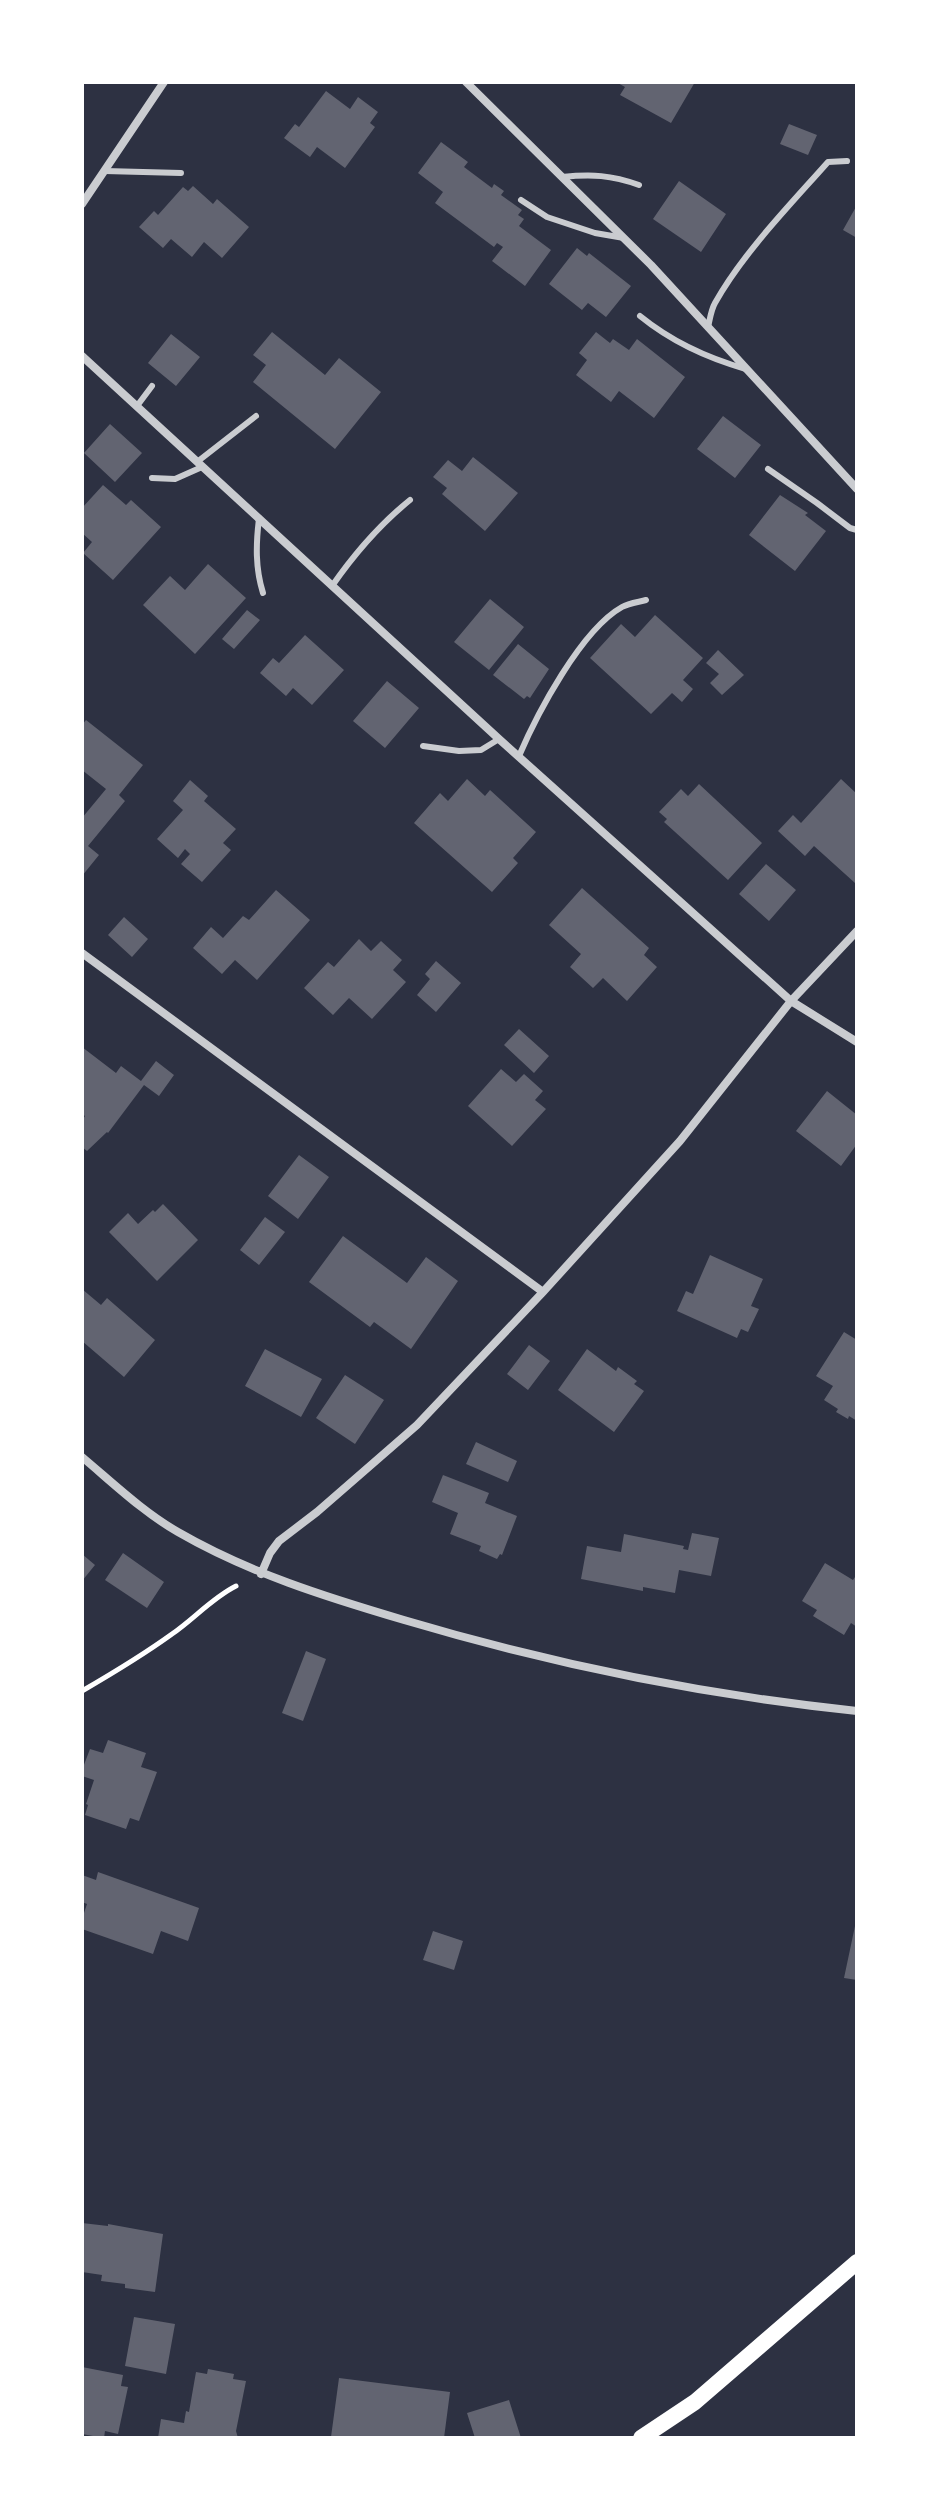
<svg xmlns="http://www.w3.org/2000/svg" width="939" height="2520" font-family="Georgia,serif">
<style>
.building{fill:#626471}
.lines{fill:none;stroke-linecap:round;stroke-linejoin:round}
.path{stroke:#fff;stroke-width:5}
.service{stroke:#caccd0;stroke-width:6}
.minor{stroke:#caccd0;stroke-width:8}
.secondary{stroke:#fff;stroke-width:16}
</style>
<rect width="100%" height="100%" fill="#2d3142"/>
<path class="building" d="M616 82H695L671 123 620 95 625 87Z
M326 91 350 109 358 97 378 112 370 123 375 127 345 168 317 147 310 157 284 138 295 124 299 127Z
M789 124 817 135 808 155 780 144Z
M441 142 468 162 464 167 492 188 494 184 504 191 501 195 522 210 518 215 524 219 519 226 551 250 525 286 492 261 503 247 497 243 494 247 435 203 443 192 418 173Z
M679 181 726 214 701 252 653 219Z
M193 186 213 204 217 199 249 227 222 258 204 242 192 257 171 239 163 248 139 227 154 211 158 215 183 187 188 191Z
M857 205V238L843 230Z
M577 248 587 256 589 253 631 286 606 317 588 303 582 310 549 284Z
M272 332 325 375 339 358 381 392 335 449 253 382 266 365 253 355Z
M596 332 610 343 613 339 629 350 637 339 685 377 654 418 619 391 611 402 576 375 587 360 579 353Z
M171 334 200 357 176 386 148 363Z
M723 416 761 445 735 478 697 449Z
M110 424 142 453 115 482 84 453Z
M473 457 518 493 485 531 442 494 447 488 433 477 448 460 462 471Z
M103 485 126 505 131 500 161 527 113 580 83 553 92 542 82 533V508Z
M780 495 808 513 805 515 826 531 795 571 749 535Z
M208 564 246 598 195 654 143 605 170 576 185 590Z
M490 599 524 627 489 670 454 642Z
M247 610 260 620 234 649 222 639Z
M655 615 703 658 683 680 693 689 682 702 672 693 651 714 590 658 621 624 635 637Z
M305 635 344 670 312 705 293 688 286 696 260 673 273 658 279 663Z
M518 644 549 669 530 698 527 696 524 699 493 675Z
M718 650 744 675 722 695 710 683 719 674 706 663Z
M387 681 419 708 385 748 353 721Z
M86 720 143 765 119 795 125 801 88 846 99 855 82 876V818L106 789 82 770V725Z
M467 779 485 796 490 790 536 832 513 858 518 863 492 892 414 823 440 793 448 801Z
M841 779 857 794 855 883 814 846 805 856 778 831 793 815 801 823Z
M190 780 208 796 204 801 236 829 223 843 231 850 202 882 181 864 190 854 185 849 178 858 157 839 183 810 173 801Z
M699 784 762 843 728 880 664 822 667 819 659 812 681 789 688 796Z
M766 864 796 890 769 921 739 894Z
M582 888 649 948 644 955 657 967 627 1001 603 978 593 988 570 967 581 954 549 925Z
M276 890 310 920 257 980 235 960 222 974 193 948 211 927 223 938 243 916 249 920Z
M124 917 148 939 132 957 108 935Z
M359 939 371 951 381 941 402 960 393 970 406 982 372 1019 349 998 333 1015 304 988 328 962 334 967Z
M436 961 461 983 436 1012 417 995 430 979 425 974Z
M519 1029 549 1056 534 1073 504 1045Z
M82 1047 116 1073 121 1066 141 1081 156 1061 174 1075 159 1096 144 1085 108 1133 107 1132 87 1151 82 1147V1121L85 1116 82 1114Z
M501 1069 516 1082 524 1074 543 1091 535 1100 546 1109 512 1146 468 1106Z
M827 1091 857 1115V1144L841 1166 796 1131Z
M299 1155 329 1177 298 1219 268 1196Z
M163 1204 198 1240 157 1281 109 1232 128 1213 138 1224 153 1210 155 1212Z
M265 1217 285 1232 259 1265 240 1250Z
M343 1236 407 1283 426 1257 458 1281 411 1349 374 1322 370 1327 309 1282Z
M710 1255 763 1279 751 1306 759 1309 748 1332 741 1329 737 1338 677 1311 686 1291 693 1294Z
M82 1289 101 1305 107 1298 155 1340 124 1377 82 1341Z
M844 1332 857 1340V1421L849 1416 848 1419 836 1412 838 1409 824 1400 833 1386 816 1376Z
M529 1345 550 1361 528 1390 507 1374Z
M265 1349 322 1379 301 1417 245 1386Z
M587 1349 616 1371 618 1367 637 1381 634 1384 644 1391 614 1432 558 1390Z
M345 1375 384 1400 355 1444 316 1418Z
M476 1442 517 1461 508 1482 466 1464Z
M443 1475 489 1493 485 1503 517 1516 502 1555 500 1554 497 1559 479 1551 481 1546 450 1534 458 1513 432 1502Z
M692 1533 719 1538 711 1576 679 1570 675 1593 643 1587V1591L581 1579 587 1546 621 1552 624 1534 684 1546 683 1549 688 1550Z
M123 1553 164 1582 147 1608 105 1580Z
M82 1554 95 1565 82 1581Z
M825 1563 853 1580 857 1574V1627L851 1623 844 1635 813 1616 817 1610 802 1601Z
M306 1651 326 1659 303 1721 282 1713Z
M108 1740 146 1753 141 1767 157 1772 139 1821 130 1818 126 1829 85 1815 88 1805 86 1804 94 1780 82 1776V1770L90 1749 103 1753Z
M98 1872 199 1908 188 1941 161 1931 153 1954 82 1929V1919L87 1904 82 1902V1875L96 1880Z
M855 1926H857V1980L844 1978Z
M433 1931 463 1941 454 1970 423 1960Z
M82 2223 108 2226V2224L163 2234 155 2292 125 2288V2284L101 2281 102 2275 82 2272Z
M134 2317 175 2324 166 2374 125 2366Z
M82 2367 123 2375 121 2386 128 2387 118 2434 105 2431 104 2438 82 2434Z
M208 2369 234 2374 233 2379 246 2381 236 2431 238 2438H158L161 2419 184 2423 186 2411 189 2412 196 2372 207 2374Z
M339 2378 450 2392 444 2438 331 2437Z
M509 2400 521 2438H475L467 2413Z"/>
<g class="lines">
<path class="path" d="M82 1691C113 1673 143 1655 172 1634 194 1619 212 1598 236 1586"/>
<path class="service" d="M105 171 181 173
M562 177C592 174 611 175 639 185
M521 200 547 217 595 233 624 238
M640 316C672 342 707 358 746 369
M708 327C710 319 711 310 715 303 743 253 790 205 828 162L847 161
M137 406 152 386
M197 462 256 416
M768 469 817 503 850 528 857 530
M152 478 175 479 202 467
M259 518C256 544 255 567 263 593
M332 586C355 553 379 525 410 500
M423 746 459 751 481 750 499 739
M519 756C537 714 581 630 622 607 629 603 639 602 646 600"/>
<path class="minor" d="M466 82 651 265 857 489
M82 204 164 82
M82 356 499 739 791 1001 857 1042
M82 953 543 1292
M82 1457C113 1483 143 1512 178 1532 249 1573 326 1597 404 1620 552 1664 704 1695 857 1711
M261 1574 270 1553 279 1541 317 1512 417 1425 543 1292 680 1141 791 1001 857 931"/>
<path class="secondary" d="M641 2438 695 2402 857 2262"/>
</g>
<rect width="939" height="2520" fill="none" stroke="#ffffff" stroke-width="168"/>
</svg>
